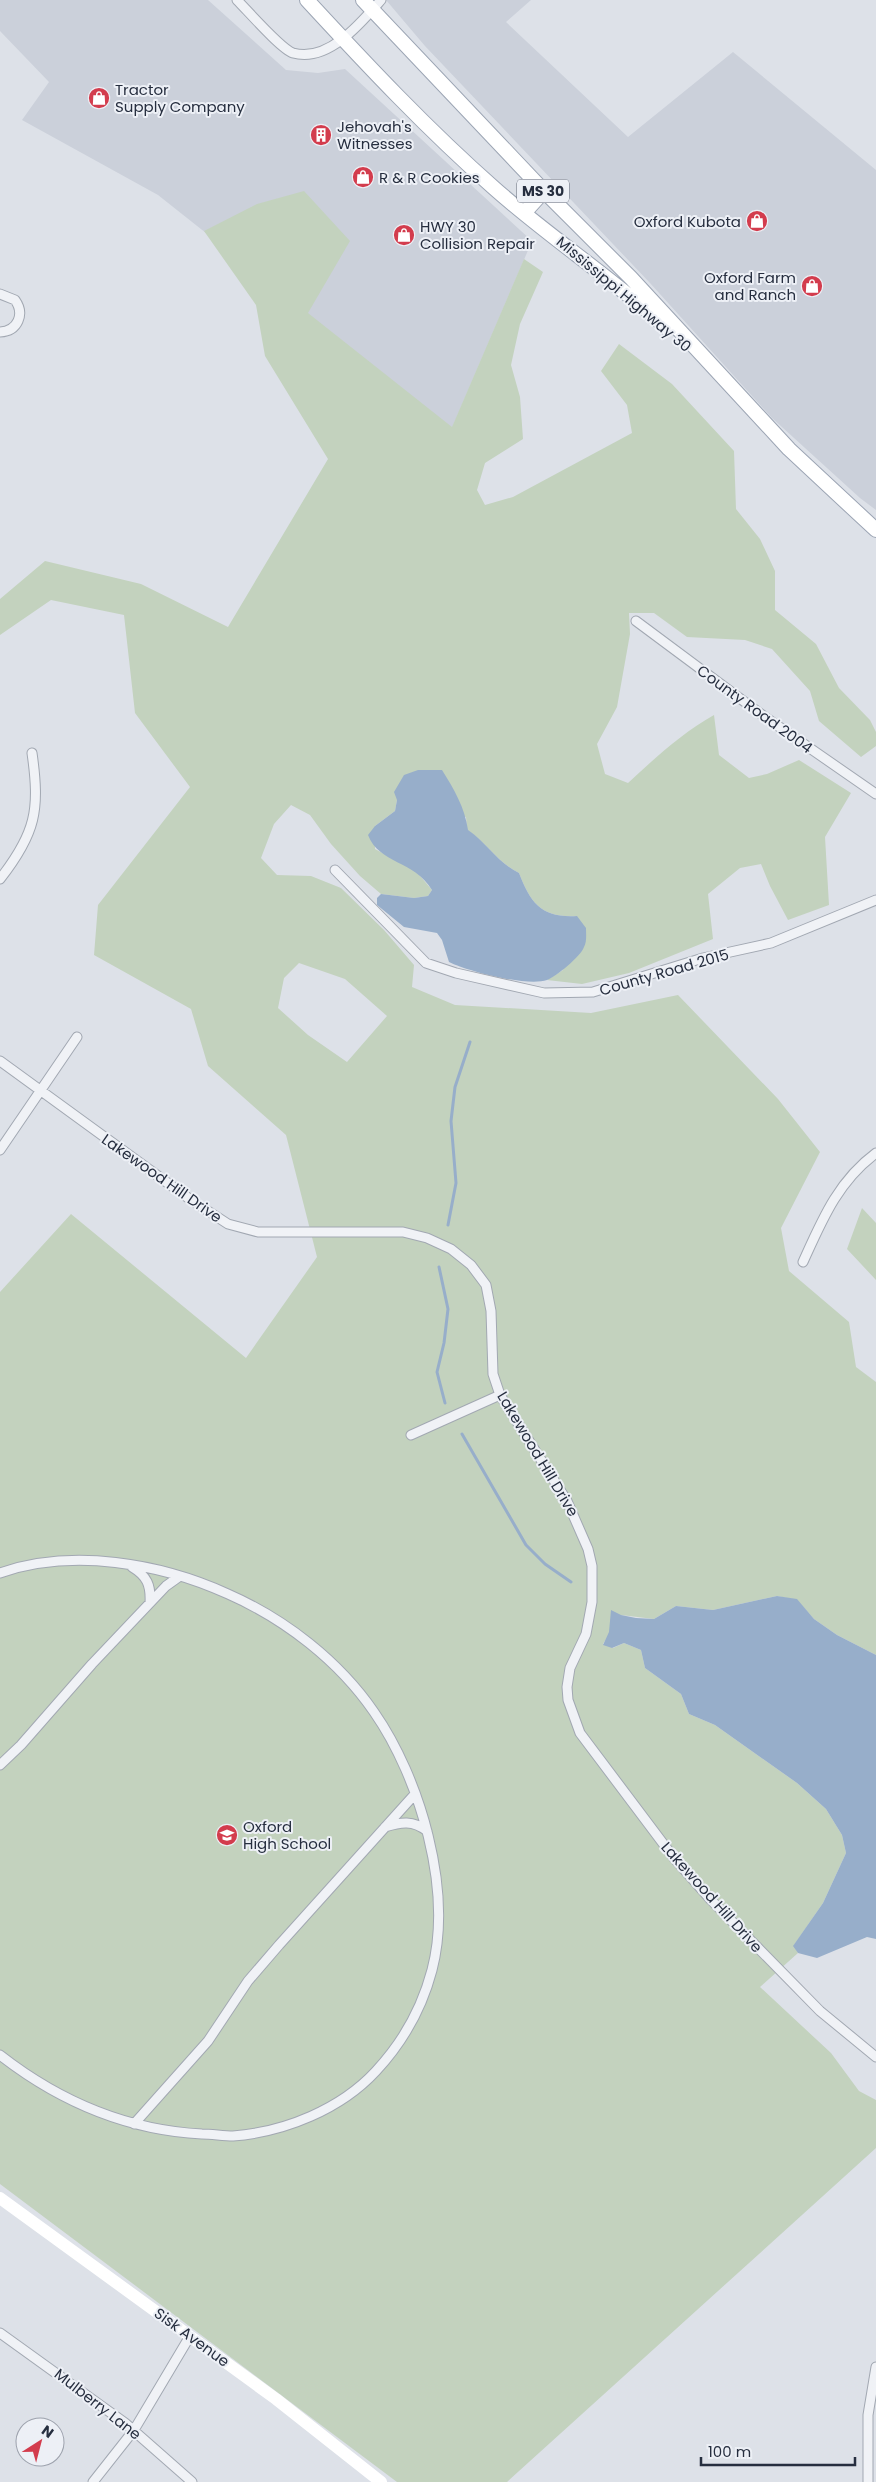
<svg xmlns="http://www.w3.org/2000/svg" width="876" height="2482" font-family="Poppins,sans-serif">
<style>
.built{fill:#cbd0da}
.green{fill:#c3d2be;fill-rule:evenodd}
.water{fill:#97aeca}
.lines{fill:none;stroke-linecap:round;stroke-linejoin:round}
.stream{stroke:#97aeca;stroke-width:3}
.street-casing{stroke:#a2a8b2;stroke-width:11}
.primary-casing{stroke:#9ca5b4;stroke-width:16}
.street{stroke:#f0f2f6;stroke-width:9}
.secondary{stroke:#fff;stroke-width:12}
.primary{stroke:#fff;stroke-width:14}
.labels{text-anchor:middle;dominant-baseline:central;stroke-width:4;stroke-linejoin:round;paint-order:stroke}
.shield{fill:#edf0f6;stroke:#626876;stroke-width:1}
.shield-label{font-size:14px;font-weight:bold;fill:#262e3f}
.poi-label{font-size:15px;fill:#262e3f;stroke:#edf0f6;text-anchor:start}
.street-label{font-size:15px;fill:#262e3f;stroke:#edf0f6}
</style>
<rect width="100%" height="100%" fill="#dde1e8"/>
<path class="built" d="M0 0H208L286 70 318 73 345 69 532 241 452 428 158 195 22 120 49 82 0 31Z
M386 0H531L506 22 628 137 733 52 876 170V510L860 498 772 418 650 283 425 46Z"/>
<path class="green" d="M304 191 350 241 308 313 452 427 524 259 543 272 520 324 511 365 520 397 523 439 485 463 477 490 485 505 513 497 632 433 627 405 601 371 619 344 672 384 734 451 736 509 760 539 775 571V610L816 644 839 688 870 720 876 732V746L861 757 819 721 810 691 772 649 745 640 687 637 654 613H629L630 634 617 707 597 744 605 774 628 783C655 758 682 733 714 715L719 755 749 778 767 774 799 760 851 793 825 837 829 905 788 920 770 886 761 864 740 868 708 894 713 939 629 973 582 984 547 980 563 970 577 916C542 918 531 904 519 873 498 863 487 843 467 830L466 817 397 800 395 811 375 826V849L416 871 432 890 428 896 414 898 381 894 360 876 331 844 310 815 291 805 274 824 261 858 277 875 311 876 341 888 384 930 414 965 412 987 455 1005 591 1013 678 995 778 1099 820 1152 781 1228 789 1271 849 1322 856 1367 876 1382V1655L837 1635 814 1619 797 1600 777 1596 713 1610 676 1606 654 1619 621 1615 603 1644 613 1648 624 1643 641 1650 645 1668 681 1694 689 1714 715 1725 797 1783 826 1809 842 1835 846 1853 823 1903 794 1945 798 1953 760 1987 831 2053 859 2091 876 2100V2148L507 2482H397L0 2184V1292L71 1214 246 1358 317 1257 286 1135 208 1066 191 1009 94 955 98 905 190 787 135 713 124 615 51 600 0 635V599L45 561 141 584 228 627 328 459 265 356 256 305 204 231 257 204ZM299 963 345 979 387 1016 347 1062 308 1035 278 1008 284 978Z
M862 1208 876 1223V1280L847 1249Z"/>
<path class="water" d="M418 770H442C454 789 465 808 468 830 487 843 498 863 519 873 531 904 542 918 577 916L586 928C586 933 587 942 584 947 581 956 556 977 547 980 527 987 467 971 449 962L442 940 437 933 404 927 377 905V898L381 894 414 898 428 896 432 890C414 860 379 864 368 835L375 826 395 811 397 800 394 792 404 775Z
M777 1596 797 1599 814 1619 837 1635 876 1655V1939L867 1937 817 1958 798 1953 793 1946 823 1903 846 1853 842 1835 826 1809 797 1783 715 1725 689 1714 681 1694 645 1668 641 1650 624 1643 612 1648 603 1645 609 1632 611 1610 621 1615 636 1618 654 1619 676 1606 713 1610Z"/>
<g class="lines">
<path class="stream" d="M448 1225 456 1183 451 1121 455 1087 470 1042
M439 1267 448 1309 444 1343 437 1372 445 1403
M462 1434 526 1545 545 1564 571 1582"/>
<g class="street-casing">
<path id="street" d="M237 0C248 11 281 49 293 53 328 63 361 23 381 0
M0 294 15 300C25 314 18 331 0 332
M636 621 765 717 876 794
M335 870 426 963 456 973 544 993 593 992 703 958 771 943 876 900
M0 879C36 833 40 810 32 753
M0 1061 191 1200 228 1224 258 1232H403L427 1238 451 1249 471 1265 486 1285 491 1311 493 1374 500 1395 567 1501 588 1549 592 1566V1602L586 1634 570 1668 567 1687 568 1700 580 1733 674 1858 711 1900 820 2011 876 2057
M0 1150 77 1037
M803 1262C822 1220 838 1181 876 1153
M411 1435 500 1395
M132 1567C147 1576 151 1585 150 1603
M0 1573C72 1548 160 1563 228 1594 285 1619 339 1661 374 1712 420 1778 453 1890 432 1970 422 2008 402 2043 376 2071 341 2109 285 2132 233 2136 223 2136 212 2134 202 2134 127 2130 59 2101 0 2055
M0 1765 21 1745 92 1664 166 1586 180 1576
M385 1827C401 1822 413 1820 427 1831
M134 2124 208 2041 248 1981 279 1945 415 1794
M0 2333 125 2423 192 2482
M93 2482 134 2430 190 2336
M868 2482V2415L876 2367"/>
</g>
<g class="primary-casing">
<path id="primary" d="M307 0C367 65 427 129 494 188 549 237 612 278 667 328
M363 0 544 191 631 278 789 449 876 530
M525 212 544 191"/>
</g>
<use href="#street" class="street"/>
<path class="secondary" d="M0 2198 276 2399 381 2482"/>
<use href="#primary" class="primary"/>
</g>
<defs>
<g id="shop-disc" transform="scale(1.125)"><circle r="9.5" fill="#d33c4d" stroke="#edf0f6"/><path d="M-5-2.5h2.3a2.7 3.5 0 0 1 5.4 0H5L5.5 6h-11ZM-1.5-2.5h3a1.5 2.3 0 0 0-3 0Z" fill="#fff"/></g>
<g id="building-disc" transform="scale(1.125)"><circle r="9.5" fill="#d33c4d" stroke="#edf0f6"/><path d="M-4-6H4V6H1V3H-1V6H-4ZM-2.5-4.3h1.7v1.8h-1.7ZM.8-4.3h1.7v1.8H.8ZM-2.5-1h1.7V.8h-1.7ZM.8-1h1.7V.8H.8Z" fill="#fff"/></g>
<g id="school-disc" transform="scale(1.125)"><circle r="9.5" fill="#d33c4d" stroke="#edf0f6"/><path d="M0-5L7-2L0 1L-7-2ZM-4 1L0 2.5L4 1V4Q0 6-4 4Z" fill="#fff"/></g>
</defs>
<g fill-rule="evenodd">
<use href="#shop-disc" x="99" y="98"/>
<use href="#building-disc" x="321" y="135"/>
<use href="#shop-disc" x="363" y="177"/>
<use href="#shop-disc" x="757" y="221"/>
<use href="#shop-disc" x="404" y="235"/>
<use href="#shop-disc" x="812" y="286"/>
<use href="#school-disc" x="227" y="1835"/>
</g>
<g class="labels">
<rect class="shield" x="517" y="179.5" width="52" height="23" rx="4"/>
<g class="shield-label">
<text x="543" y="191">MS 30</text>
</g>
<g class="poi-label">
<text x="115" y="89">Tractor<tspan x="115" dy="17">Supply Company</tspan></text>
<text x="337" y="126">Jehovah's<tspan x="337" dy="17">Witnesses</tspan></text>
<text x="379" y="177">R &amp; R Cookies</text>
<text x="741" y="221" text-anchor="end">Oxford Kubota</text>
<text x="420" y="226">HWY 30<tspan x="420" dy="17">Collision Repair</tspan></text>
<text x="796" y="277" text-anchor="end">Oxford Farm<tspan x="796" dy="17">and Ranch</tspan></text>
<text x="243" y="1826">Oxford<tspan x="243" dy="17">High School</tspan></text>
</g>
<g class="street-label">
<text transform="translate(624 294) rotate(40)">Mississippi Highway 30</text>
<text transform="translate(755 709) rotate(36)">County Road 2004</text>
<text transform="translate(664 972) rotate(-16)">County Road 2015</text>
<text transform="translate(162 1178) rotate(35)">Lakewood Hill Drive</text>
<text transform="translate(538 1454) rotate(59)">Lakewood Hill Drive</text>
<text transform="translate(712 1897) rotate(48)">Lakewood Hill Drive</text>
<text transform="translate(192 2337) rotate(36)">Sisk Avenue</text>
<text transform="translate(98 2404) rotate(38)">Mulberry Lane</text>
</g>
</g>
<g transform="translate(40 2442) rotate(36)"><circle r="24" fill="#edf0f6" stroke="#9da2ad"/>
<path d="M0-4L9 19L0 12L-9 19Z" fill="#d33c4d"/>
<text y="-8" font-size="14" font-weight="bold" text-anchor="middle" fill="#262e3f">N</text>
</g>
<path d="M701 2457v8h154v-8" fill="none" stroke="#262e3f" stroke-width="2.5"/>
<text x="708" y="2457" font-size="15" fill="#262e3f" stroke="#edf0f6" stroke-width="4" paint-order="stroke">100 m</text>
</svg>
